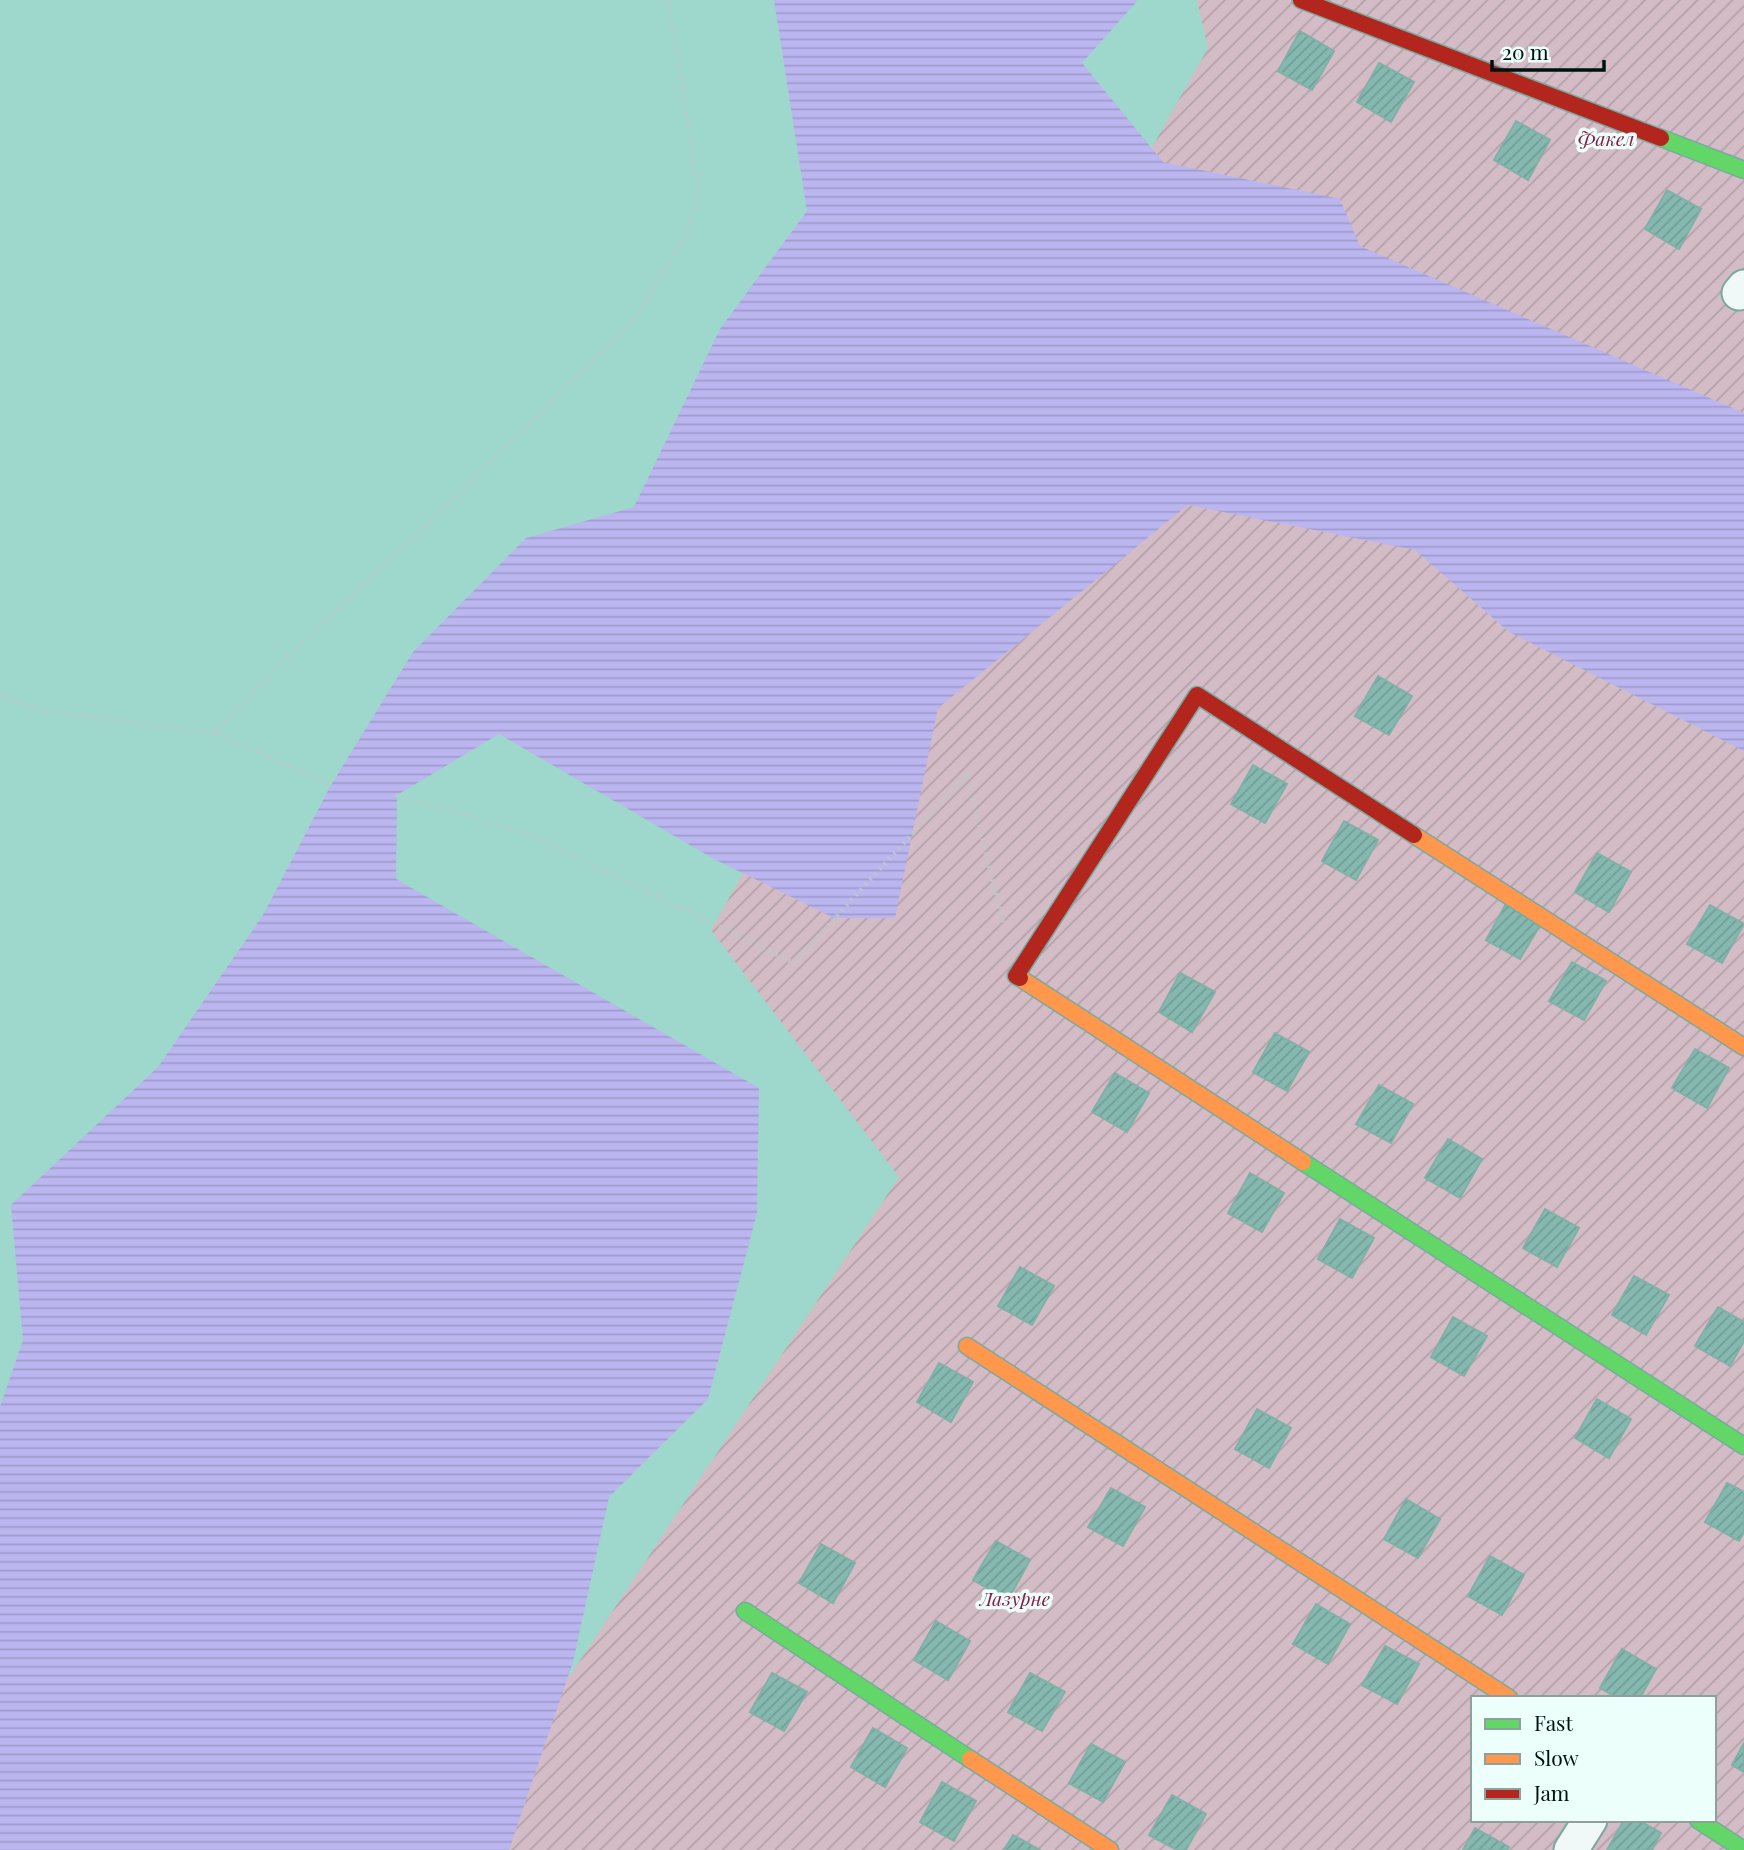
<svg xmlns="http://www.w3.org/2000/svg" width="1744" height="1850" font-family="'Playfair Display',serif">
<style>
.garden{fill:url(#garden-furrows);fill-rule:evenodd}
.water{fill:url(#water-rules)}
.building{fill:url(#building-hatch);stroke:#81b0a8;stroke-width:2}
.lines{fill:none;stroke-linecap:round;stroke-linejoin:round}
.street-casing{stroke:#7aa9a1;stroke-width:37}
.fast-casing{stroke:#7aa9a1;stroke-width:19}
.slow-casing{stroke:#7aa9a1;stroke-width:19}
.jam-casing{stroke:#7aa9a1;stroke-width:19}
.path{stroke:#bacac7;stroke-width:4.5;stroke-dasharray:2 5;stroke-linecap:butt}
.street{stroke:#f0f9f7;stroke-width:33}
.fast{stroke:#63d668;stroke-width:16}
.slow{stroke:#ff974d;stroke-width:16}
.jam{stroke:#b3261e;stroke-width:16}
.labels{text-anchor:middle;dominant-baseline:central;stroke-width:7;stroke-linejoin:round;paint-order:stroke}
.park-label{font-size:19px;font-style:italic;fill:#881b4a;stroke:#ecfffa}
</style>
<defs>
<pattern id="garden-furrows" width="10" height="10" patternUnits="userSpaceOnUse" patternTransform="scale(1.75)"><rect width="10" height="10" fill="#d3bcc6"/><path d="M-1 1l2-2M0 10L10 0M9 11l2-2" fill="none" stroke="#b3a1a9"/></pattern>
<pattern id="water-rules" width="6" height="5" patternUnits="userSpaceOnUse" patternTransform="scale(1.75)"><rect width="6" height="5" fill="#bbb6ef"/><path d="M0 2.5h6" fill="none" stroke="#9f9bcc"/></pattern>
<pattern id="building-hatch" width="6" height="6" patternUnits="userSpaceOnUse" patternTransform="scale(1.75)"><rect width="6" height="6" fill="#85b9b0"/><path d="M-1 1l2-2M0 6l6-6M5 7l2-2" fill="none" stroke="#719e96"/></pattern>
</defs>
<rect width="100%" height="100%" fill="#9ed7cc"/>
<path class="garden" d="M1197 0H1744V1850H455L899 1177 711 930 1208 48ZM1473 1698H1714V1820H1473Z"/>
<path class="water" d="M774 0H1138L1082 63 1163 162 1340 199 1360 246 1744 413V751L1509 632 1415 550 1188 505 938 708 895 918H834L714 859 499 734 397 795 396 879 759 1088 757 1213 708 1399 609 1497 573 1662 509 1850H0V1407L23 1340 11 1205 158 1067 263 915 331 785 413 652 526 538 634 507 720 329 807 211Z"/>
<path class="building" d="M1300 31 1334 51 1312 90 1278 71Z
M1379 63 1414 82 1391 122 1357 102Z
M1516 121 1550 140 1528 180 1494 160Z
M1667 190 1701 209 1679 249 1645 229Z
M1378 676 1412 696 1389 735 1355 716Z
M1253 765 1287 784 1265 823 1231 804Z
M1344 821 1378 840 1356 880 1322 861Z
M1597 853 1631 872 1609 912 1575 892Z
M1508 900 1543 920 1520 959 1486 940Z
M1710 905 1744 924 1722 963 1687 944Z
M1572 962 1606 981 1584 1020 1549 1001Z
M1180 973 1215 992 1192 1032 1159 1012Z
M1275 1033 1309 1052 1287 1091 1253 1072Z
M1695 1049 1729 1068 1707 1108 1672 1088Z
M1115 1073 1149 1093 1127 1132 1092 1112Z
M1379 1085 1413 1104 1391 1143 1356 1124Z
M1448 1139 1482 1159 1460 1198 1425 1178Z
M1250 1173 1284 1193 1262 1232 1228 1213Z
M1545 1209 1579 1228 1557 1267 1523 1248Z
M1340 1219 1374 1238 1352 1278 1318 1259Z
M1020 1267 1054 1286 1032 1325 998 1306Z
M1634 1276 1669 1295 1646 1335 1612 1315Z
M1718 1307 1744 1322V1341L1730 1366 1695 1346Z
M1453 1317 1487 1336 1464 1376 1431 1357Z
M939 1363 973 1382 951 1422 917 1402Z
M1597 1399 1631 1419 1609 1458 1575 1438Z
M1257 1409 1291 1428 1269 1468 1235 1449Z
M1727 1483 1744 1492V1532L1739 1541 1705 1522Z
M1111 1488 1145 1507 1123 1546 1088 1527Z
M1406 1499 1440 1519 1418 1558 1384 1539Z
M996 1541 1030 1560 1008 1600 973 1580Z
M821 1544 855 1563 833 1603 799 1583Z
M1490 1556 1524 1575 1502 1615 1468 1596Z
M1316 1604 1350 1624 1328 1664 1293 1644Z
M936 1621 970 1641 948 1680 914 1660Z
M1385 1646 1419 1664 1397 1704 1362 1685Z
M1622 1649 1656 1669 1640 1698H1617L1600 1688Z
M772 1673 807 1692 784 1731 750 1712Z
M1030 1673 1065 1692 1042 1731 1008 1712Z
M873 1728 907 1748 885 1787 851 1767Z
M1744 1743V1772L1732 1765Z
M1091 1744 1125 1762 1103 1802 1069 1783Z
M942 1782 976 1801 954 1841 920 1822Z
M1172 1795 1206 1814 1186 1850H1177L1149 1835Z
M1624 1820H1638L1661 1833 1652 1850H1607Z
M1475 1828 1509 1847 1507 1850H1463Z
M1013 1835 1040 1850H1004Z"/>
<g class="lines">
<g class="street-casing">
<path id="street" d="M1739 293 1744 287
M1571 1850 1590 1820"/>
</g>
<g class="fast-casing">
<path id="fast" d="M1661 138 1744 170
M1303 1162 1744 1446
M745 1611 970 1759
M1698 1820 1744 1850"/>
</g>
<g class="slow-casing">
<path id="slow" d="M1414 835 1744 1047
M1020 978 1303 1162
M967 1346 1509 1698
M970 1759 1110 1850"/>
</g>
<g class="jam-casing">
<path id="jam" d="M1301 0 1661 138
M1020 978 1016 976 1197 695 1414 835"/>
</g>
<path class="path" d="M0 694 31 709 215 733 331 785
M215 733 278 665 406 545 637 316 686 233 699 194 668 0
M396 795 527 833 794 963 967 774 1003 924"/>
<use href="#street" class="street"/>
<use href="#fast" class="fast"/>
<use href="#slow" class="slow"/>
<use href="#jam" class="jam"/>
</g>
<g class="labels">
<g class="park-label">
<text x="1606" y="138">Факел</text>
<text x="1015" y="1598">Лазурне</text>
</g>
</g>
<rect x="1471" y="1696" width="245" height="126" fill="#ecfffa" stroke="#8ea09c" stroke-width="2"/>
<rect x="1485" y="1719" width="35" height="10" fill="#63d668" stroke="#8ea09c" stroke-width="2"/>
<text x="1534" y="1731" font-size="21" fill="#00120e">Fast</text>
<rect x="1485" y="1754" width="35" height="10" fill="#ff974d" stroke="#8ea09c" stroke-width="2"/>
<text x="1534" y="1766" font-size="21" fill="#00120e">Slow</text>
<rect x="1485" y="1789" width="35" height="10" fill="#b3261e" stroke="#8ea09c" stroke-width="2"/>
<text x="1534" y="1801" font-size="21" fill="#00120e">Jam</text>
<path d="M1492 60v10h112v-10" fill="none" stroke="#00120e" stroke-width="3.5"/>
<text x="1502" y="60" font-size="21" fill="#00120e" stroke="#ecfffa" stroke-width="5" paint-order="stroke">20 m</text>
</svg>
